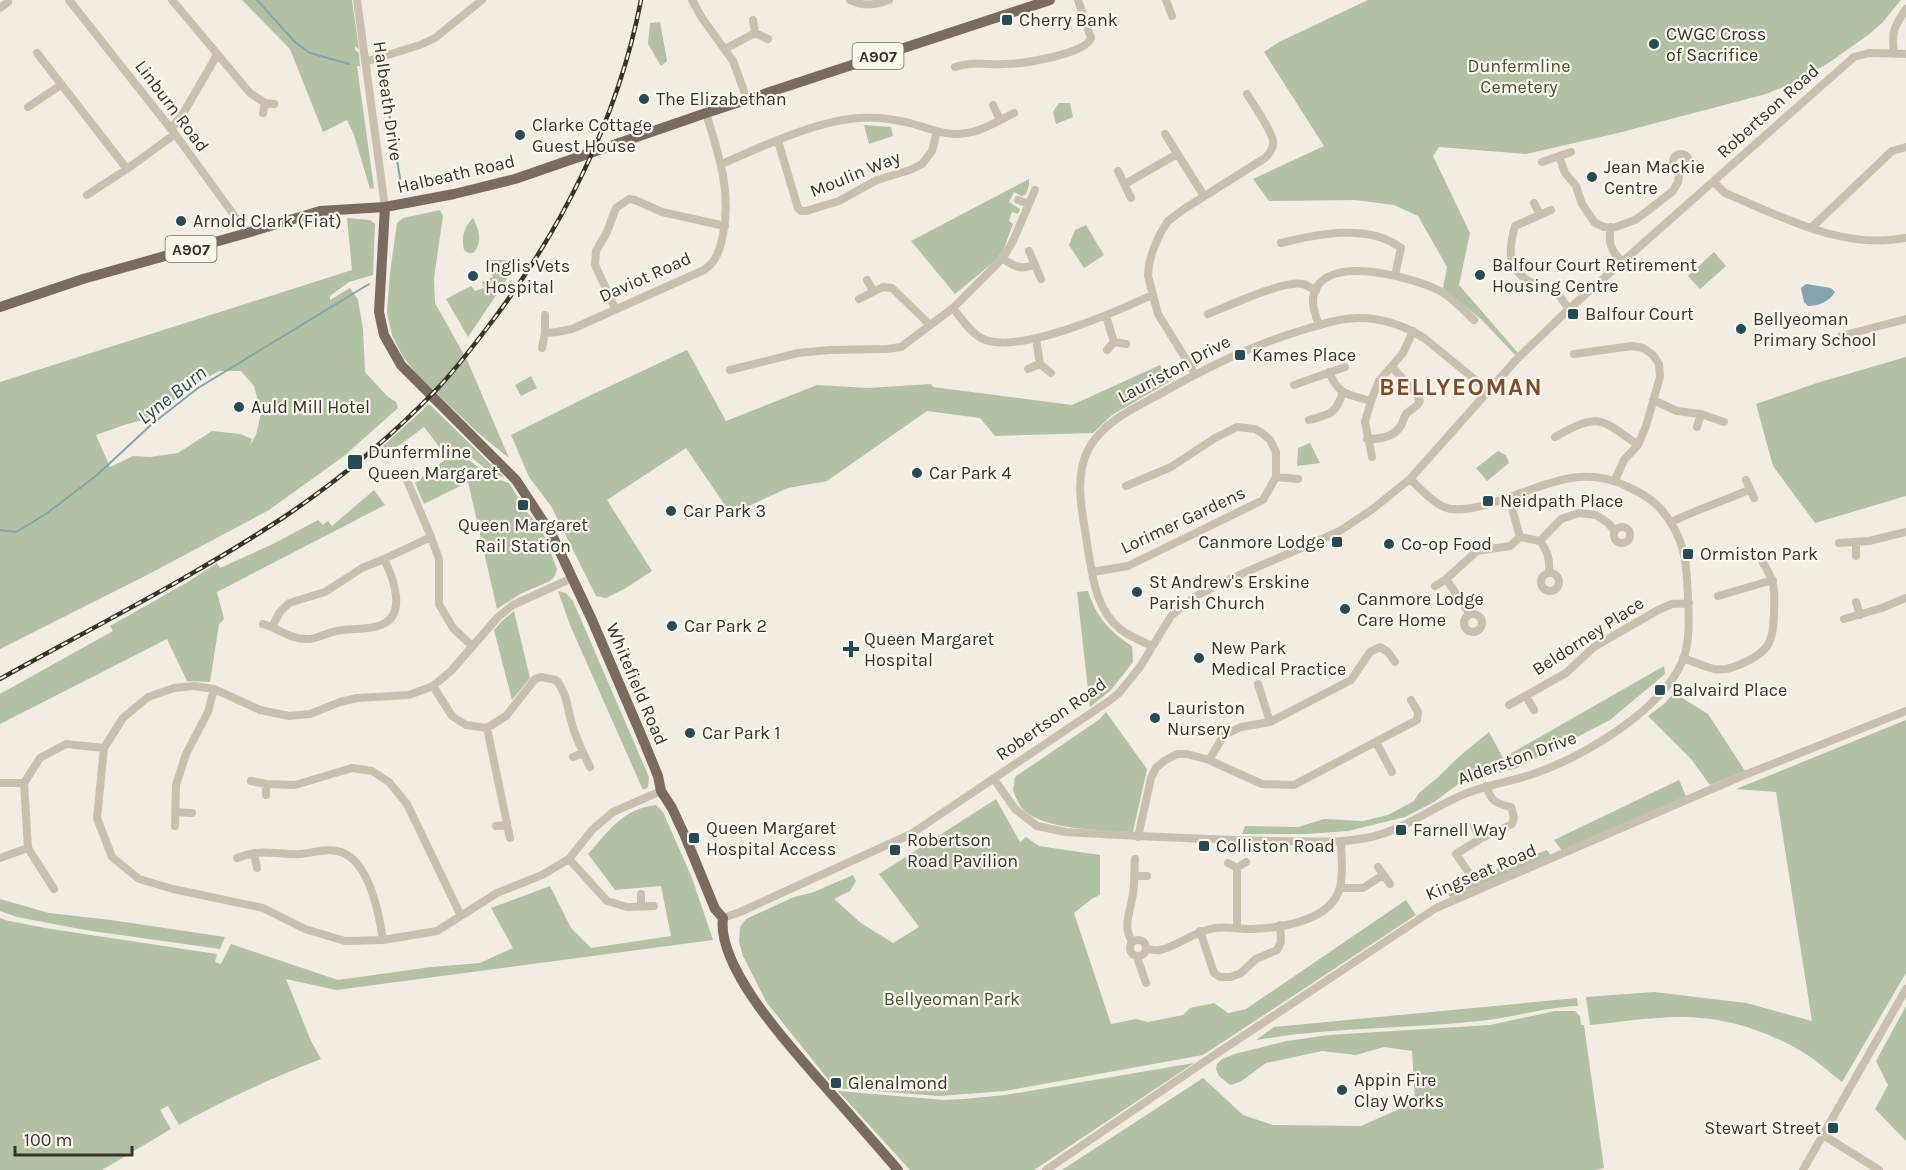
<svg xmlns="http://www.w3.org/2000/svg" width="1906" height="1170" font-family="Karla,sans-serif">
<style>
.green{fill:#b2c0a3;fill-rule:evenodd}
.water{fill:#83a4ac}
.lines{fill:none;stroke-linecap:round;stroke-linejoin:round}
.stream{stroke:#83a4ac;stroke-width:2}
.minor{stroke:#c9bfae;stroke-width:8}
.major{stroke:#796b5f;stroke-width:10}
.rail-casing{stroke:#38322c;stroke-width:4.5}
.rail{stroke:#f9f6ee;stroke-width:2;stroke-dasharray:7;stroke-linecap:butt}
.poi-dot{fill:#254c56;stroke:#f9f6ee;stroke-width:2}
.labels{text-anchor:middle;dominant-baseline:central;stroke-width:4.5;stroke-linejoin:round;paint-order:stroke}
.shield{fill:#f9f6ee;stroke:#726d66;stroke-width:1.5}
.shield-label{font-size:16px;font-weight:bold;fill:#38322c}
.poi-label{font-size:18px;fill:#38322c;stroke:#f9f6ee;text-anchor:start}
.park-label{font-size:18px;fill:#435432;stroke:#f9f6ee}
.street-label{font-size:18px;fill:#38322c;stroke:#f9f6ee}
.water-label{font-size:20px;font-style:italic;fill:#254c56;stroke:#f9f6ee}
.district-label{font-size:24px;font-weight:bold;letter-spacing:1.5px;fill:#804d2c;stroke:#f9f6ee}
</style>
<rect width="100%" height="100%" fill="#f2ece2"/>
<path class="green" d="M242 0H352L359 49 355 46V50L359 53 360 66H357L374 188 370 189 354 135 347 120 323 132 290 49Z
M1368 0H1901L1882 23 1868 35 1830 62 1798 81 1766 94 1614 134 1526 154 1439 147 1433 156 1470 233 1459 285 1518 353 1515 355 1482 320 1443 288 1447 267 1418 216 1394 205 1355 200 1269 201 1253 179 1324 146 1264 52 1279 42Z
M660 22 667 61 661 66 648 44 650 23Z
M1059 103H1070L1073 117 1056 124 1053 112Z
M864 125 891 127 893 136 869 144Z
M1029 179V185L1026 194 1022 196 1014 192 1009 202 1020 209 1018 214 1012 212 1009 221 1013 224 1003 251 996 260 955 294 911 241Z
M440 210 443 216 434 278 435 303 468 362 509 458 477 432 416 373 403 357 392 335 387 313 390 273 397 223 403 218Z
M347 218 370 220 375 224 373 275 349 282 330 296V300L350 288 358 300 363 329 365 372 387 396 396 402 398 408 344 456 269 510 147 575 0 649V382L352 270ZM219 371H241L254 386 261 413 256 435 250 445 252 439 240 434 212 431 178 453 150 457 133 456 110 467 96 435 127 424 148 419 198 383Z
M473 218C479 229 483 243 473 253H468L464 250C461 237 464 227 473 218Z
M1086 225 1104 255 1084 268 1069 245 1075 230Z
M1714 252 1726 266 1700 289 1688 276Z
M485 260H506L514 265 505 282 468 337 446 299 471 286 475 291 484 288 482 282 493 277Z
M687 350 726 421 817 385 867 388 931 384 933 387 1072 405 1160 365 1169 382 1112 415 1093 433 995 436 980 418 927 411 827 481 788 488 731 514 686 448 607 500 652 571 626 588 606 598 596 596 551 506 529 477 511 435 589 396Z
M1906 357V496L1815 523 1773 466 1756 404 1817 383Z
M531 376 537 388 521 396 515 385Z
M429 404 504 477 493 475 465 452 444 453 424 427 400 445 368 460Z
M1310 443 1320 463 1297 466 1298 448Z
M1498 451 1506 455 1509 463 1487 481 1476 468Z
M463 456 493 478 509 483 527 512 542 530 557 569 555 576 550 581 520 594 497 609 468 482 424 504 415 483 446 459Z
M374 490 385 505 217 592 224 619 219 624 210 682 187 681 167 639 0 724V694L113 631 110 626 186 583 217 563 220 568 273 544 318 520 323 525 328 521 332 526Z
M558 591 566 593 573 601 649 777 648 787 643 790 570 625Z
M1088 591C1097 618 1109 631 1132 646L1133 662 1111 690 1090 707 1077 592Z
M514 611 530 678 512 700 494 630 502 621Z
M1664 666 1665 674 1610 720 1517 768 1457 785 1434 802 1405 817 1348 831 1307 834H1242L1245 826 1298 827 1324 819 1363 821 1388 815 1414 801 1419 793 1437 778 1461 755 1489 732 1503 758Z
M1674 693 1708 714 1745 771 1710 785 1691 759 1648 716 1665 703Z
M1106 712 1147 769 1133 832C1104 830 1040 831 1021 807 1018 802 1015 796 1013 790L1015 777 1100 719Z
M1906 720V973L1842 1082C1831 1074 1821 1064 1809 1056 1773 1033 1730 1018 1687 1017 1657 1016 1620 1022 1590 1025L1586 997 1654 992 1746 1003 1812 1021 1776 792 1736 789Z
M1679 780 1686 796 1563 852 1554 840Z
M996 799 1020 842 1026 837 1039 846 1100 855V895L1093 898 1074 913 1111 1024 1136 1019 1148 1022 1183 1015 1190 1008 1214 1003 1228 1013 1246 1009 1406 900 1416 915 1203 1055 1005 1091 939 1096 835 1088 767 1003 743 956 739 942 740 927 746 919 794 897 814 892 853 875 856 881 850 891 834 899 861 923 893 943 919 927 879 874Z
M656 805 663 812 692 878 713 940 336 990 286 979 311 1041 321 1059C272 1078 225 1099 179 1125L168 1106 160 1110 171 1129 102 1170H0V918L9 921 51 929 217 954 215 962 221 964 231 944 338 980 431 967 480 963 513 948 491 908 550 886 571 928 591 948 671 936 661 886 615 890 588 854C609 831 622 809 656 805Z
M1547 850 1551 856 1450 897 1448 894 1476 873 1478 876Z
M0 899 49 913 111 920 225 937 220 949 85 930 17 917 0 911Z
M1577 998 1578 1006C1544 1007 1513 1018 1479 1021 1405 1029 1330 1027 1256 1040L1274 1027Z
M1906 1006V1141L1875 1109 1888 1085 1876 1061Z
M1555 1011H1575L1580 1016 1581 1025H1584L1604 1168 1595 1170H1062L1203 1078 1243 1115 1273 1125 1361 1126 1415 1102 1412 1051 1384 1047 1356 1055 1322 1051 1266 1063 1240 1082 1230 1085 1219 1076 1216 1069 1217 1064 1222 1059 1235 1054 1287 1041 1329 1035 1490 1025Z
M1194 1063 1034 1170H910L838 1091 944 1100 964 1099 1005 1095Z"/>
<path class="water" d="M1806 284 1831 288 1835 292C1829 302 1818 306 1808 306L1804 302 1801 288Z"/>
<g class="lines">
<path class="stream" d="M257 0 295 42 310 53 349 64
M378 69 385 71 387 101 402 190
M0 530 16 532 46 514 97 475 152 424 198 388 369 284"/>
<path class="minor" d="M69 0 175 134 247 233
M172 0 250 93 265 103
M357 0 385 207
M692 0 702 18 733 61 747 99
M850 0C864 7 875 5 889 0
M1166 0 1172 16
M0 8 8 2
M755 33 768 39
M725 49 755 33 753 20
M37 53 127 169
M1894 54C1891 32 1894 27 1906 9
M365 62 420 45 435 38 482 0
M955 67C973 61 987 65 1005 64 1022 64 1086 54 1091 38L1078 0
M993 105 1000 120
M28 107 61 85
M263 113 265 103 274 104
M171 129 184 112 217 55
M1165 134 1204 196
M778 141 798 208 801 211H806L839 201 877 180 910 170 922 164 932 151 937 132
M1673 162a8 8 0 1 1 16 0a8 8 0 1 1-16 0Z
M1559 156 1565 173 1576 186 1582 204 1595 223 1604 227 1613 228 1635 220 1646 212 1673 191 1678 182 1680 170
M1542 162 1571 152
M722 164C760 147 818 120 860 118 877 117 893 119 910 123 931 129 950 138 972 132 986 129 1000 120 1014 113
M1118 171 1131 198
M1714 182 1725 193C1783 217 1841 250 1906 238
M1125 184 1177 154
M87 195 127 169 175 134
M1018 200 1029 204
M1534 203 1540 215
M1551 210 1515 226C1507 254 1508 272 1536 285 1542 287 1549 288 1554 291 1560 295 1565 304 1569 309
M1611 227C1607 244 1612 251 1623 263
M1811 228 1892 151 1906 147
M1281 243C1317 234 1369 223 1401 248L1395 275
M1029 251 1041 279
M1003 258C1012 266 1023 271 1034 264
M867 280 873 291
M859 299 883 287 892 288 930 325
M615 308 595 265 596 251 607 232 616 208 629 199 635 200 662 212 725 226
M953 308C961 318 969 331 981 338 1015 357 1118 311 1152 295
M1208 314C1229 306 1283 280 1303 284 1307 285 1312 289 1316 291
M1106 316 1114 342
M1319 325C1316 317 1312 307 1313 298 1320 251 1411 277 1438 290 1451 296 1463 310 1474 320
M545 333 557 332 572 329 704 270C717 261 720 249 723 235 732 191 718 153 706 113
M1841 336 1906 319
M1036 338 1040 364
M542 348 545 333V315
M1107 350 1114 342 1126 344
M1574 354 1632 346 1643 348 1653 355 1659 364 1660 377 1646 426 1638 445 1624 460 1615 480
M1028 369 1040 364 1051 373
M730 370 798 353 830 350 887 349 901 347 953 308 1003 258 1013 241 1035 190
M1329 372C1339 396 1348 394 1371 401
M1195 374 1158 314 1148 276 1149 264 1153 250 1160 234 1168 221 1184 209 1265 158C1270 153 1274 148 1273 141 1272 131 1253 104 1247 94
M1294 385 1345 367
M1653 400 1677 411 1701 414 1724 422
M1309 420C1331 414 1335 415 1343 392
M1697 427 1701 414
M1555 437C1598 413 1599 417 1638 445
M1367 439C1381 439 1395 437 1402 424 1403 421 1404 417 1406 414 1410 409 1416 409 1420 401L1415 392 1392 367
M1372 457 1365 422 1371 401 1379 381 1403 353 1413 331
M1276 477 1298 479
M406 478 431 537 439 559V604L453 628 472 646
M1746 480 1754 498
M1671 522C1696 510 1723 501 1749 490
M1614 535a8 8 0 1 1 16 0a8 8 0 1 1-16 0Z
M1520 537 1540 541C1548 552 1550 559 1549 573
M1540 541 1561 519 1579 513 1596 515 1608 523 1615 531
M1856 542V556
M1839 543 1869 541 1906 532
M384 559 362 568 325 592 289 603 280 612 272 627C285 634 300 642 315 638 324 635 332 631 342 630 353 628 367 630 378 626 409 617 393 577 384 559L431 537
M1092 572 1128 566 1263 500 1276 477V452L1270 440 1262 433 1255 429 1237 427 1215 438 1171 467 1126 486
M1541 582a9 9 0 1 1 18 0a9 9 0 1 1-18 0Z
M572 578 513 605 498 617 451 671 433 686 409 695 357 698 340 702 310 714 289 716 260 710 214 689 194 686 174 688 148 697 123 718 104 748 97 818 112 857 139 879 173 889 263 908 305 929 345 941 383 940 437 931 497 893 542 875 569 859 592 830 613 812 661 791
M1446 579 1470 614
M1435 586 1445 580 1477 551 1510 546 1520 537 1509 498
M1718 596 1773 580
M1856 602 1860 615
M1464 623a9 9 0 1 1 18 0a9 9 0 1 1-18 0Z
M1844 619 1882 608 1906 598
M263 624 272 627
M1152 646C1141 641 1129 636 1120 629 1096 609 1093 579 1088 550 1084 518 1072 479 1089 448 1104 421 1135 408 1160 394 1207 367 1254 344 1306 329 1323 324 1341 318 1359 318 1382 318 1405 326 1424 338L1489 391
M1683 658C1693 662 1704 666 1714 669 1723 671 1732 668 1741 664 1769 652 1774 642 1774 611 1775 591 1775 581 1763 563
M1258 684 1270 722
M433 686 452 716 466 725 487 728 506 716 535 679 541 677 556 680C567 692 567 708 572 724 576 739 583 753 590 767
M1526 696 1534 710
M1509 705 1566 673 1594 647 1658 610 1672 604 1689 603
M487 728 510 838
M1376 742 1392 772
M573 757 583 753
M1209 760 1224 735 1241 727 1270 722 1351 680 1370 652 1380 647 1388 652 1395 662
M994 779 1015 809 1037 826 1066 832C1136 836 1206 840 1277 841 1308 841 1340 844 1371 837 1406 829 1434 806 1467 793 1490 784 1514 781 1536 773 1586 755 1662 710 1683 660 1690 641 1689 619 1688 600 1687 562 1685 536 1659 507 1649 497 1639 492 1626 486 1571 459 1525 499 1472 508 1463 509 1453 511 1444 507 1432 502 1420 488 1410 479
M251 781 266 784 295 785 352 768 372 771 389 782 407 804 461 916
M0 783H24
M266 784V795
M176 812 192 813
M175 826 176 785 186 754 208 712 214 689
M496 826 507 825
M1474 826 1480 839
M1138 837 1151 778 1156 768 1164 761 1177 754H1187L1209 760 1262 784 1294 785 1417 720 1418 712 1411 700
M254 853 257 868
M0 858 28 848
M237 858C242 856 249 854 255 853 270 851 285 855 301 854 313 853 324 848 337 851 369 857 379 913 383 940
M569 859 607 901 627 907 654 906
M1228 863 1237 868 1246 862
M1378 867 1390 884
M1469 873 1456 854 1480 839 1512 824 1514 817 1511 807C1496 804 1491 801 1486 786
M1134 876H1147
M1340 888H1363L1383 875
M54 889 28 848 24 783 40 758 66 744 104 748
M641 894V906
M723 918 740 912 911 834 1109 701 1119 693 1140 667 1171 616 1194 597 1230 579 1338 532 1370 511 1410 479 1516 360 1569 309 1854 57 1869 53 1906 54
M1237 928V868
M1200 931 1214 973 1220 977H1231L1241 973 1256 959 1277 950 1281 942 1280 925
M1130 948a8 8 0 1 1 16 0a8 8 0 1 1-16 0Z
M1132 942C1123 926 1129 916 1132 899 1135 887 1134 872 1135 859
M1146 949C1150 949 1156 951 1160 950 1177 947 1194 931 1215 928 1227 926 1239 929 1251 929 1281 928 1332 921 1340 887 1344 872 1341 856 1341 841
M1137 957 1146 983
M1823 1135 1879 1170
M1046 1170 1201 1064 1436 908 1742 776 1906 711
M1803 1170 1906 989"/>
<path class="major" d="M385 207 379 312 384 335 401 365 516 480 552 535 592 620 642 737 658 776 661 791 672 808 685 836 715 909 723 918C716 969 796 1053 828 1090 852 1117 875 1143 898 1170
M0 307 83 279 247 233 320 211 385 207 454 194 515 179 706 113 1050 0"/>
<g class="rail-casing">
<path id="rail" d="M0 679C95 626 193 577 284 517 339 480 391 437 437 389 455 370 471 349 487 328 560 233 618 120 641 0"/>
</g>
<use href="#rail" class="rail"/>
</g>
<g class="poi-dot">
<rect x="1001" y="14" width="12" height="12" rx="3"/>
<circle cx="1654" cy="44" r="6"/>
<circle cx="644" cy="99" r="6"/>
<circle cx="520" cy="135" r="6"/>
<circle cx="1592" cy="177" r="6"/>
<circle cx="181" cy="221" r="6"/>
<circle cx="1480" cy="275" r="6"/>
<circle cx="473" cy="276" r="6"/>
<rect x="1567" y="308" width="12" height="12" rx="3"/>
<circle cx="1741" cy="329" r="6"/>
<rect x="1234" y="349" width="12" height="12" rx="3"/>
<circle cx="239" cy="407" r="6"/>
<rect x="347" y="454" width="16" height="16" rx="3"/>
<circle cx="917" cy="473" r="6"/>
<rect x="1482" y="495" width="12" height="12" rx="3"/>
<rect x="517" y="499" width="12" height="12" rx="3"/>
<circle cx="671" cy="511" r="6"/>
<rect x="1331" y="536" width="12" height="12" rx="3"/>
<circle cx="1389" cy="544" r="6"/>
<rect x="1682" y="548" width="12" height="12" rx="3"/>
<circle cx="1137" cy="592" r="6"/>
<circle cx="1345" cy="609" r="6"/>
<circle cx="672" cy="626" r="6"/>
<path d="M848 640h6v6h6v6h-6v6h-6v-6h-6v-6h6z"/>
<circle cx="1199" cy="658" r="6"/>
<rect x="1654" y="684" width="12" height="12" rx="3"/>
<circle cx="1155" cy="718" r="6"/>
<circle cx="690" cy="733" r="6"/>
<rect x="1395" y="824" width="12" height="12" rx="3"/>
<rect x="688" y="832" width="12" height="12" rx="3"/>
<rect x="1198" y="840" width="12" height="12" rx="3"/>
<rect x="889" y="844" width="12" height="12" rx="3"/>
<rect x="830" y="1077" width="12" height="12" rx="3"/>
<circle cx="1342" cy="1090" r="6"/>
<rect x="1827" y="1122" width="12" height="12" rx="3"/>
</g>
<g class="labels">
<g class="shield">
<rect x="852.5" y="43" width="51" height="26" rx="4.5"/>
<rect x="165.5" y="236" width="51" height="26" rx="4.5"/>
</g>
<g class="shield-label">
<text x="878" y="56">A907</text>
<text x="191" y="249">A907</text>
</g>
<g class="poi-label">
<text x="1019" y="20">Cherry Bank</text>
<text x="1666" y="34">CWGC Cross<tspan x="1666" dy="21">of Sacrifice</tspan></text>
<text x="656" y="99">The Elizabethan</text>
<text x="532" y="125">Clarke Cottage<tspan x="532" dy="21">Guest House</tspan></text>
<text x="1604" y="167">Jean Mackie<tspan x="1604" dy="21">Centre</tspan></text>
<text x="193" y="221">Arnold Clark (Fiat)</text>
<text x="1492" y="265">Balfour Court Retirement<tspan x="1492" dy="21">Housing Centre</tspan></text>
<text x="485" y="266">Inglis Vets<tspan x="485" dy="21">Hospital</tspan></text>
<text x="1585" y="314">Balfour Court</text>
<text x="1753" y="319">Bellyeoman<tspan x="1753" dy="21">Primary School</tspan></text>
<text x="1252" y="355">Kames Place</text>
<text x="251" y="407">Auld Mill Hotel</text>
<text x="368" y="452">Dunfermline<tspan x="368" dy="21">Queen Margaret</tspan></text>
<text x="929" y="473">Car Park 4</text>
<text x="1500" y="501">Neidpath Place</text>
<text x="683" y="511">Car Park 3</text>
<text x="523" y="525" text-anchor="middle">Queen Margaret<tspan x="523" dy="21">Rail Station</tspan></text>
<text x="1325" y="542" text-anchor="end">Canmore Lodge</text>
<text x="1401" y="544">Co-op Food</text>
<text x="1700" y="554">Ormiston Park</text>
<text x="1149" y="582">St Andrew's Erskine<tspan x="1149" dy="21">Parish Church</tspan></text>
<text x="1357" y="599">Canmore Lodge<tspan x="1357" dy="21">Care Home</tspan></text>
<text x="684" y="626">Car Park 2</text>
<text x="864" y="639">Queen Margaret<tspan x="864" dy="21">Hospital</tspan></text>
<text x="1211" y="648">New Park<tspan x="1211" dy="21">Medical Practice</tspan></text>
<text x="1672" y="690">Balvaird Place</text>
<text x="1167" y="708">Lauriston<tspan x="1167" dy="21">Nursery</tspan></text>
<text x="702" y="733">Car Park 1</text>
<text x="706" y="828">Queen Margaret<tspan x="706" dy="21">Hospital Access</tspan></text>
<text x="1413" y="830">Farnell Way</text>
<text x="907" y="840">Robertson<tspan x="907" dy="21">Road Pavilion</tspan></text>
<text x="1216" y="846">Colliston Road</text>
<text x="1354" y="1080">Appin Fire<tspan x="1354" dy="21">Clay Works</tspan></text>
<text x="848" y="1083">Glenalmond</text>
<text x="1821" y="1128" text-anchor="end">Stewart Street</text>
</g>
<g class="park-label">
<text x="1519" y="66">Dunfermline<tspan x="1519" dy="21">Cemetery</tspan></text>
<text x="952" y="999">Bellyeoman Park</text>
</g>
<g class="street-label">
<text transform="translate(388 101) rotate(82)">Halbeath Drive</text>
<text transform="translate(172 106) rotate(53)">Linburn Road</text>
<text transform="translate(1768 111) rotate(-42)">Robertson Road</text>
<text transform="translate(456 174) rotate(-13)">Halbeath Road</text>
<text transform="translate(855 174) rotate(-22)">Moulin Way</text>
<text transform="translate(645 277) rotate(-24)">Daviot Road</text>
<text transform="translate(1174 369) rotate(-28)">Lauriston Drive</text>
<text transform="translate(1183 520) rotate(-25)">Lorimer Gardens</text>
<text transform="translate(1588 636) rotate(-33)">Beldorney Place</text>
<text transform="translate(637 684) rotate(67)">Whitefield Road</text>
<text transform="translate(1051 719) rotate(-35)">Robertson Road</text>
<text transform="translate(1517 758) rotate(-20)">Alderston Drive</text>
<text transform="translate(1481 872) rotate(-23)">Kingseat Road</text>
</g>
<g class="water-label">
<text transform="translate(172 395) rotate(-38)">Lyne Burn</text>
</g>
<g class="district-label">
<text x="1461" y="387">BELLYEOMAN</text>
</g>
</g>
<path d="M15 1146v9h117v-9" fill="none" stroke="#38322c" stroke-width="3"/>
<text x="24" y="1146" font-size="18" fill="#38322c" stroke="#f9f6ee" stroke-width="4.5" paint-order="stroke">100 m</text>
</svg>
